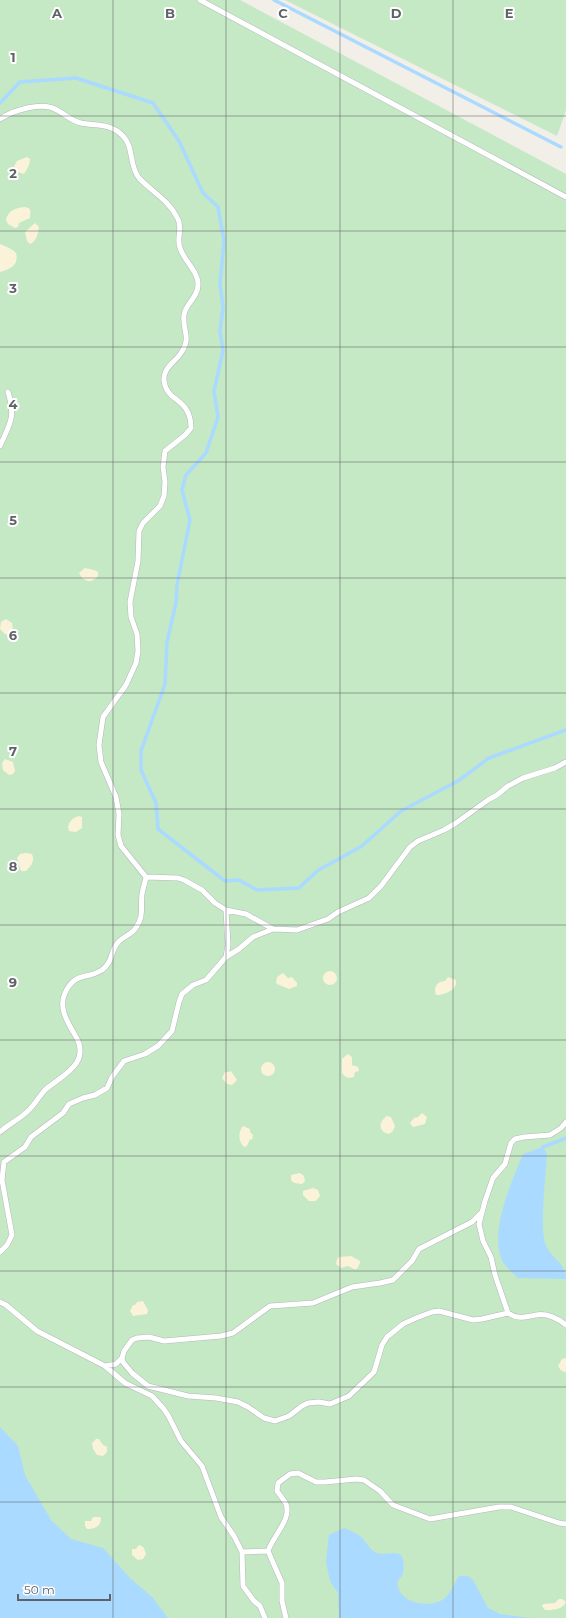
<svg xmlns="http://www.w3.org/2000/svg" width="566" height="1618" font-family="Montserrat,sans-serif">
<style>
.green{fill:#c5e8c5}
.sand{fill:#fbf3d9}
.water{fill:#aadaff}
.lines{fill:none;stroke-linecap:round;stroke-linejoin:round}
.stream{stroke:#aadaff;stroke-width:3.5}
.lane-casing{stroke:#b5b8bc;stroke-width:6}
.lane{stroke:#fff;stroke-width:5}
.grid{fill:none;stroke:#5f6368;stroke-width:1;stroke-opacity:0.55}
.grid-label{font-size:13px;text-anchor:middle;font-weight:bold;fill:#5f6368;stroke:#fff;stroke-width:4;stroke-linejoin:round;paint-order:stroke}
</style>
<rect width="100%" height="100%" fill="#f1efe8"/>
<path class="green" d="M0 0H240L566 174V1618H0Z
M285 0H566V110L557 136Z"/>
<path class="sand" d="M27 157 30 159C30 165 27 169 24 174L18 172 14 166 17 161Z
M24 207C33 208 30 212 30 218 26 220 22 221 19 223L18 227 15 228 8 224 6 220C8 210 16 208 24 207Z
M35 223 39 227C38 233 37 241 30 244L27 241 25 232Z
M0 244C5 246 11 248 16 253 19 265 11 269 0 272Z
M85 568 94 570 98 572V576C92 584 83 582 79 573Z
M6 619 12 623 13 630 9 635 5 634 0 629 1 622Z
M5 759 13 762 15 771 13 774 9 775 3 770 2 763Z
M79 816 82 817V828L76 832 69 831 68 827C70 821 72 818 79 816Z
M26 853 32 854C35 862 31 866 26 871H21L17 858 20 854Z
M323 978a7 7 0 1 1 14 0a7 7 0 1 1-14 0Z
M283 973 288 978 292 977 297 983V986L289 989 277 984 276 982 277 977Z
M448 977 456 980C458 990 444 995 436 995 433 988 437 981 445 981Z
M348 1054 352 1057V1065L358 1067 359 1071 355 1072 354 1077C348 1079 345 1077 342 1073V1059Z
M261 1069a7 7 0 1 1 14 0a7 7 0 1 1-14 0Z
M231 1071 237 1080 232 1085 227 1084 222 1078 225 1072H229Z
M422 1113 427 1117 425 1124 413 1127 410 1123 414 1118 418 1117Z
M386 1116 391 1117 395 1126 393 1131 389 1134C383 1133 378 1128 382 1121 383 1119 385 1118 386 1116Z
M243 1126 250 1129V1132L253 1135 252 1140 250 1139 247 1146 244 1147C238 1141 238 1132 243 1126Z
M300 1173 304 1176 305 1181 302 1184 294 1183 291 1180V1175Z
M313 1188 318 1190 320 1196 316 1201H309L303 1195V1191Z
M351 1256 360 1261V1263L357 1269H354L348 1266 341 1268 336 1264 337 1259 339 1257Z
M143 1301 148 1310 147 1314 133 1316 130 1311 133 1305H135L137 1302Z
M566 1358V1372C562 1372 560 1369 558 1366L562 1359Z
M96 1439H99L103 1445 107 1447V1452L103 1456 97 1455 93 1449 92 1443Z
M93 1517H99L101 1518C101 1527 94 1529 87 1529L85 1526V1521H91Z
M140 1545 144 1548 146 1554 143 1559 138 1560 132 1555V1549H136L138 1546Z
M559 1599H562L566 1602C562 1610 553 1610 545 1610L542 1606 543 1604 555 1603Z"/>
<path class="water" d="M543 1147 547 1154C546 1175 539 1229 546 1246 552 1259 566 1263 566 1279L518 1278C513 1273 504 1266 502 1260 489 1230 512 1182 523 1154Z
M0 1427 18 1446 25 1475 51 1520 71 1539 103 1548 131 1579 152 1597 168 1618H0Z
M344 1528C349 1530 356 1533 360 1536 366 1541 369 1550 377 1553 384 1556 394 1550 401 1555 404 1558 404 1569 403 1573 402 1578 396 1580 398 1586 401 1605 435 1609 446 1597 452 1591 455 1582 459 1576H468L473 1580 488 1608 500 1614 529 1618H339L338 1593 330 1581 326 1562 329 1535Z"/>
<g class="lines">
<path class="stream" d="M274 0 561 147
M0 103 20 82 76 78 153 103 179 141 203 193 218 207 224 241 220 284 223 307 220 331 223 351 214 391 218 417 206 453 186 475 182 490 190 520 177 585 176 603 167 642 165 684 141 751V770L156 803 158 829 225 881 239 880 257 890 299 888 317 871 362 846 401 811 458 781 489 758 566 730
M543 1147 566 1138"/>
<g class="lane-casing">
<path id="lane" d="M200 0 566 197
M0 119C14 110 42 101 57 110 65 114 71 121 81 123 96 126 111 123 123 136 134 147 129 166 139 178 152 192 169 200 178 219 183 229 176 238 180 248 184 261 199 272 198 285 198 298 185 304 184 315 182 331 192 336 181 353 175 362 163 368 164 380 166 403 191 397 191 428L185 435 165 451 163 467 165 482 164 496 160 506 143 523 139 531 138 561 130 602 131 617 137 634 138 651 136 663 126 685 103 717 99 745 101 762 116 797 119 814 118 835 121 846 146 877 178 878 184 880 202 890 215 903 226 910 246 914 273 929 297 930 328 919 338 912 369 898 381 886 410 847 418 841 444 830 456 823 488 800 497 795 508 786 523 778 555 768 566 762
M0 446C10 423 16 418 8 392
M226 957 228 945 226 910
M0 1132C9 1124 20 1119 29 1110 35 1104 40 1095 46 1089 63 1075 92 1063 75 1035 68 1023 58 1008 65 993 75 971 87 980 102 970 112 962 110 956 115 947 119 937 129 937 135 929 145 915 140 909 142 894 143 888 145 883 146 877
M482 1212 472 1222 419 1249 412 1261 393 1280 380 1283 352 1287 313 1303 270 1306 233 1333 221 1336 164 1341 149 1337 137 1338 132 1340 124 1351 122 1358 123 1362 132 1373 148 1386 188 1396 216 1398 238 1402 248 1407 264 1418 275 1421 289 1416 302 1406 308 1403 319 1402 330 1404 349 1396 374 1372 382 1345 387 1337 403 1324 416 1318 432 1312 439 1311 473 1320 482 1319 508 1313C518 1320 525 1317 536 1315 547 1313 557 1318 566 1325
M0 1252 7 1245 12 1235 2 1180 4 1162 25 1147 31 1137 63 1113 69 1104 83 1098 95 1095 107 1088 112 1077 124 1061 145 1054 158 1046 172 1031 179 1002 182 994 193 985 206 980 226 957 239 949 253 937 273 929
M0 1302 6 1305 37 1331 105 1366 125 1383 152 1396 163 1408 168 1415 181 1441 202 1466 221 1517 234 1536 242 1552 243 1586 254 1601 260 1606 265 1618
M508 1313 495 1275 491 1257 483 1241 479 1224 485 1201 493 1178 505 1164 511 1143 515 1139 524 1137 550 1135 561 1128 566 1122
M105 1366 116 1364 122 1358
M242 1552 268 1551
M286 1618 282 1601V1583L268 1551C273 1536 292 1519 286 1504 284 1500 280 1495 277 1491L278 1483 290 1474 298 1473 316 1482H325L356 1479 364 1480 380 1491 393 1505 430 1519 499 1507H511L559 1523 566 1524"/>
</g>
<use href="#lane" class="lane"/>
</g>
<path class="grid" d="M113 0V1618M226 0V1618M340 0V1618M453 0V1618M0 116H566M0 231H566M0 347H566M0 462H566M0 578H566M0 693H566M0 809H566M0 925H566M0 1040H566M0 1156H566M0 1271H566M0 1387H566M0 1502H566"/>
<g class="grid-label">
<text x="57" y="18">A</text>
<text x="170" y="18">B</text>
<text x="283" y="18">C</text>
<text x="396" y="18">D</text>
<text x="509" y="18">E</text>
<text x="13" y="62">1</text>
<text x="13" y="178">2</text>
<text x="13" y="293">3</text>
<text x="13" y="409">4</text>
<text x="13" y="525">5</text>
<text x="13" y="640">6</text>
<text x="13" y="756">7</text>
<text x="13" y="871">8</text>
<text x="13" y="987">9</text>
</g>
<path d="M18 1594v6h92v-6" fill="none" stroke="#5f6368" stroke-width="2"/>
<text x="24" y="1594" font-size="12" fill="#5f6368" stroke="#ffffff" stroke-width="3" paint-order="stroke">50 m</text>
</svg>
